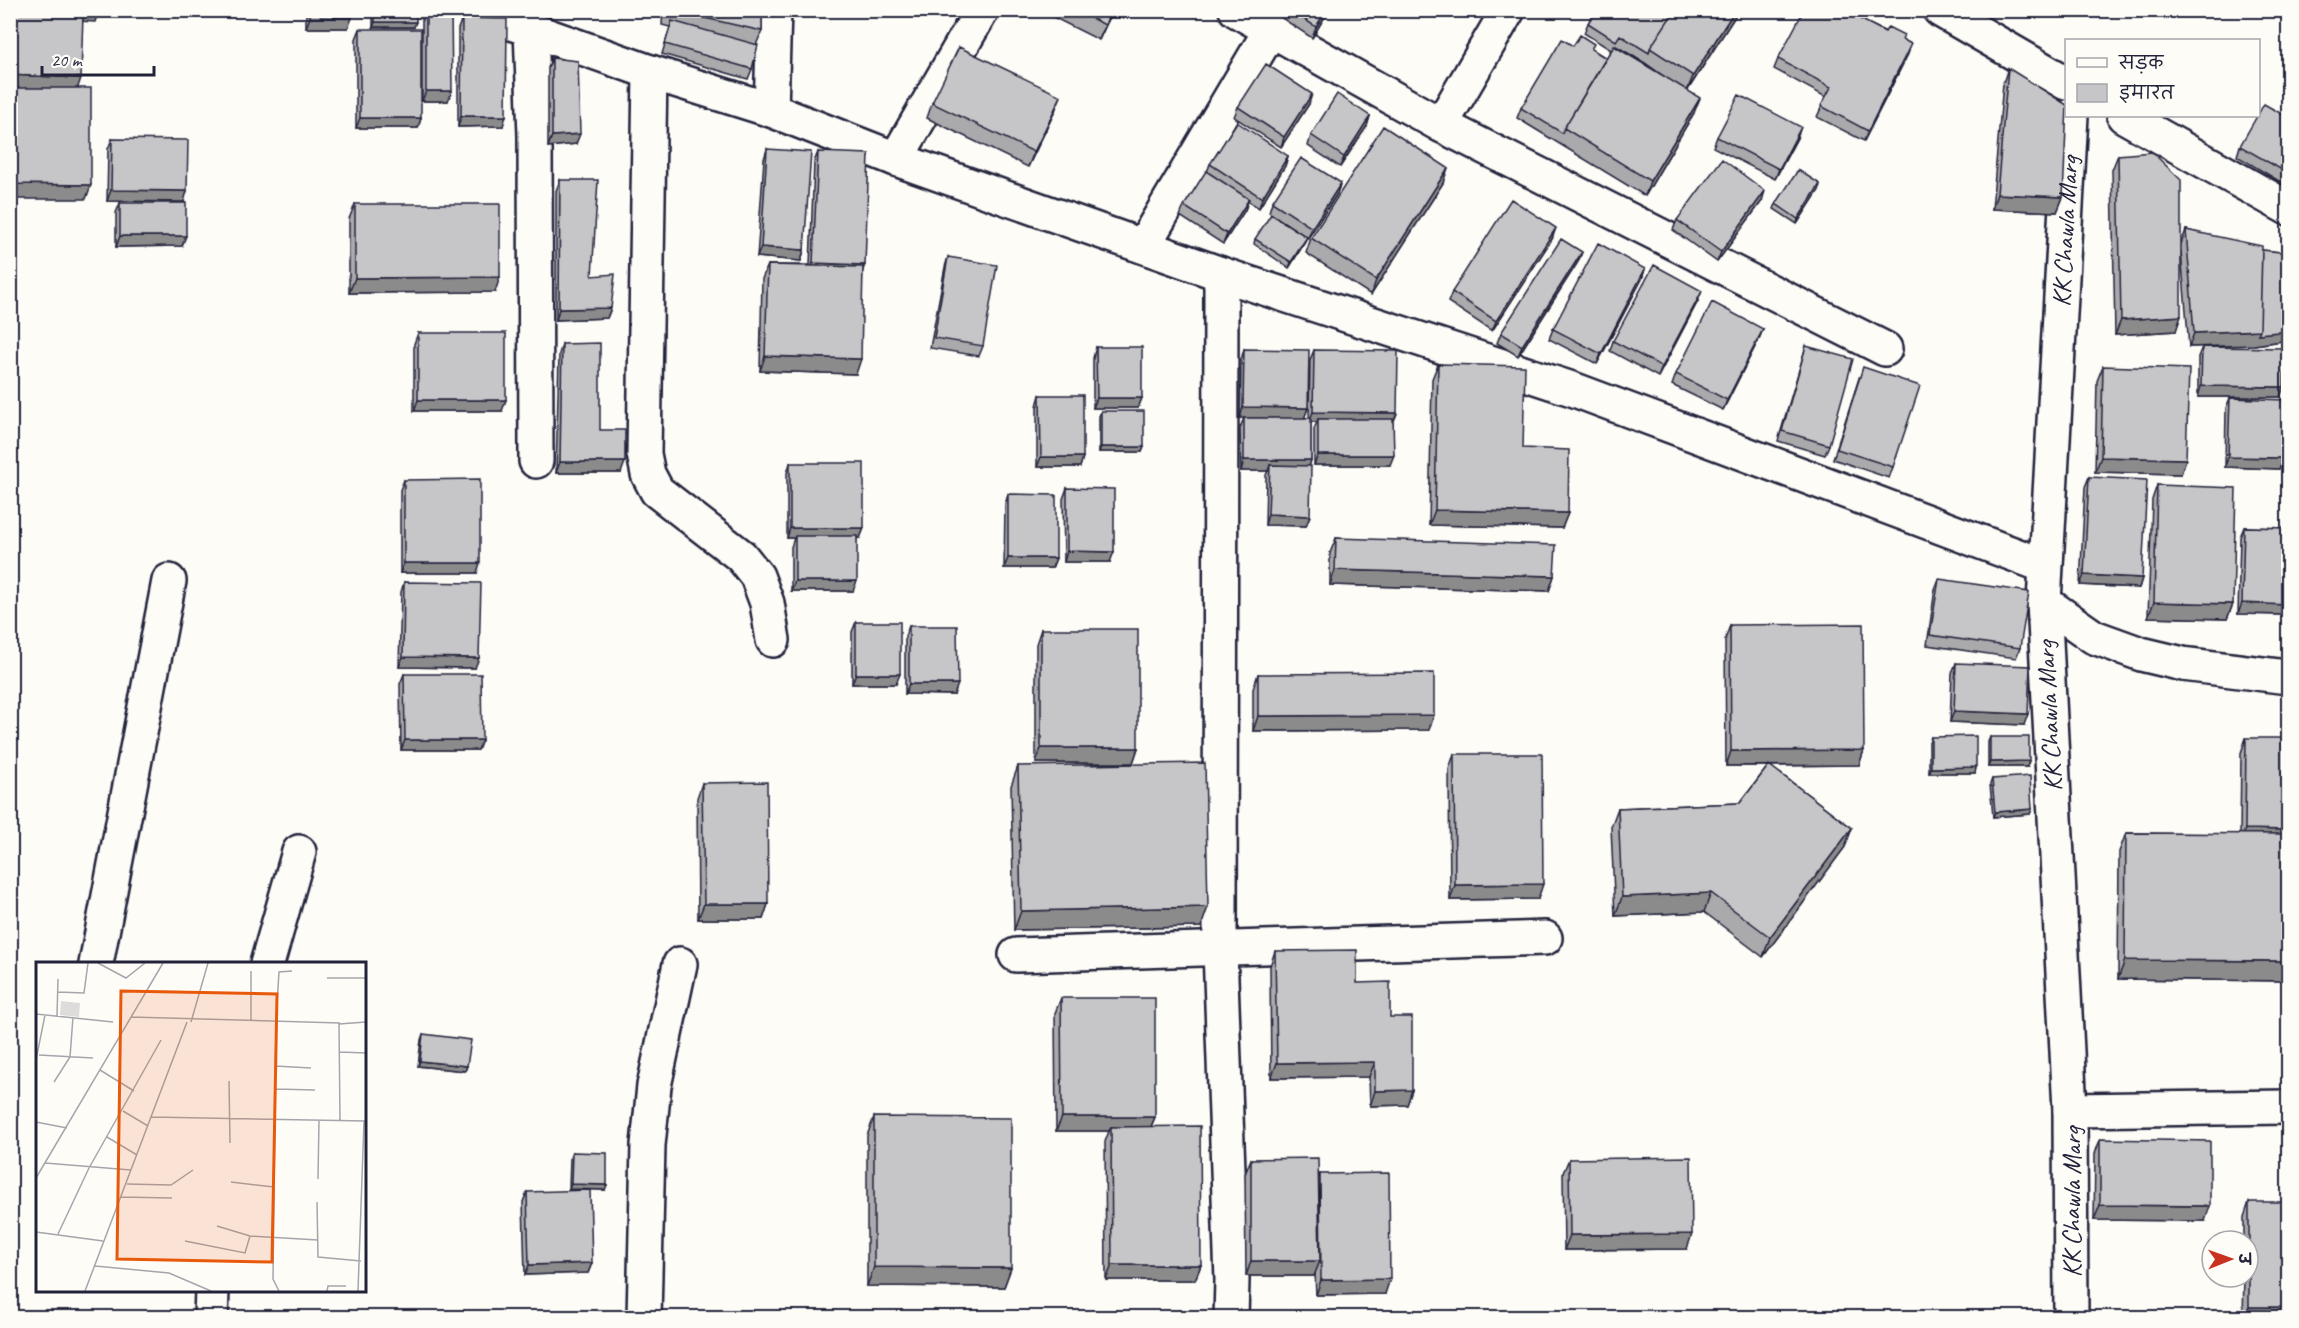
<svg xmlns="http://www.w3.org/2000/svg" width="2299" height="1328" font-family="Caveat,'Playpen Sans Deva',sans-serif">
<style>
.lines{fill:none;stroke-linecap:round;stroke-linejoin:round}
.minor-casing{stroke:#22223b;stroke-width:38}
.tertiary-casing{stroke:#22223b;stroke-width:38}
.minor{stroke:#fdfcf7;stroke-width:33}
.tertiary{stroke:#fdfcf7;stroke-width:33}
.wall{fill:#aaaaac;stroke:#22223b;stroke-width:1.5;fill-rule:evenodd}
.shaded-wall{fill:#8b8b8c;stroke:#22223b;stroke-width:1.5}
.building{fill:#c6c6c8;stroke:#22223b;stroke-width:1.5}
.labels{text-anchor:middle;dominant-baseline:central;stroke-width:4.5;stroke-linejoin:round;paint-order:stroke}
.street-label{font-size:26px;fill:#22223b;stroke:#fdfcf7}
.inset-road{fill:none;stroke:#a5a5ac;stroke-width:1.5}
.view{fill:#e8590c;fill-opacity:0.15;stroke:#e8590c;stroke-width:3}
.inset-edge{fill:none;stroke:#22223b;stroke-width:3}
</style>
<rect width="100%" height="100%" fill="#fdfcf7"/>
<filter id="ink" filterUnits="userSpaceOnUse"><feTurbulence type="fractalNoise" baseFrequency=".0167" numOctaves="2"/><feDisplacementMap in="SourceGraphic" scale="12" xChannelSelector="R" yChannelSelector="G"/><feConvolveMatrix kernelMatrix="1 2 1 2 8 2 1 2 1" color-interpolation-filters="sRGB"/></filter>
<g filter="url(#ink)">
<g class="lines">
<g class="minor-casing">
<g id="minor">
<path d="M475 10 650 72 771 110 896 159 1221 274 1575 390 2045 566"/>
<path d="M1236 10 1441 125 1885 349"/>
<path d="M531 30 535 136 536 461"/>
<path d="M650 72 644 454 648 474 657 491 741 556 757 576 767 603 773 640"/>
<path d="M771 110 774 10"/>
<path d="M1441 125 1508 10"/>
<path d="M896 159 982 10"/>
<path d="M1143 246 1270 31"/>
<path d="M1221 274 1220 950 1232 1280 1231 1318"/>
<path d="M2044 602 2094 637 2141 654 2183 664 2288 677"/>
<path d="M1016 955 1545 938"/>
<path d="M96 964 169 581"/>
<path d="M267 964 299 852"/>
<path d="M2070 1110 2288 1107"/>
<path d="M211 1318 212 1290"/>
<path d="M644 1318 648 1145 654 1086 680 964"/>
<path id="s1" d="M2071 1318 2070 1110 2044 602 2071 116"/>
</g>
</g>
<g class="tertiary-casing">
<path id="tertiary" d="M1940 10 2066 83
M2124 116 2288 208"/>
</g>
<use href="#minor" class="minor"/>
<use href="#tertiary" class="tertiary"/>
</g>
<path class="wall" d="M306 10H352L348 28H306Z
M373 10H416L414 27H373Z
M423 10H451L448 101H422V13Z
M663 10H762V31L756 45 752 69 748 79 662 54 670 27 662 25Z
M1039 10H1113L1099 40Z
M1275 10H1329L1312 38 1274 13Z
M1596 10H1739L1688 90 1694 113 1645 196 1517 118 1521 108 1573 46 1592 49 1606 58 1611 50 1584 33 1588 23ZM1616 46 1645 63 1665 77 1616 47Z
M462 18 503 126 458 127V29Z
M1857 18 1911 44 1908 54 1864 141 1817 117 1826 97 1774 69 1778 59Z
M360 29 421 118 418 128H356V39Z
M552 58 576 144 548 147V68Z
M2008 68 2063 197 2057 212 1992 209 2003 83Z
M2289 102V187L2237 156 2240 146 2283 115Z
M932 103 1055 111 1028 167 927 118Z
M1309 104 1281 147 1234 117 1238 107Z
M1370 116 1367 126 1340 167 1308 146 1311 135Z
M1717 137 1797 138 1775 179 1713 147Z
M112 139 184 202 107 201 108 149Z
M767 149 804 250 801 261 757 257 764 159Z
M818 152 863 268 856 374 760 371 762 279 768 265H810L814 162Z
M2118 155 2181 244 2186 230 2262 250 2289 253V340L2254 345 2189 347 2181 251 2176 331 2115 335 2112 170Z
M1288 156 1285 166 1259 208 1248 201 1245 210 1223 244 1180 216 1184 206 1207 172 1210 164Z
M560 180 592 276 611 308 607 318 556 320V191Z
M1443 183 1371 295 1306 253 1311 238Z
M1819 190 1797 224 1774 209 1776 204Z
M1337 194 1308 238 1269 212 1272 202Z
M1762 201 1717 262 1673 230 1677 220Z
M120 203 182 246 116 247V213Z
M355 204 495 292 349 293V219Z
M1255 239 1305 242 1289 268 1254 244Z
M1552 239 1492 331 1448 302 1452 292Z
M1582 252 1578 262 1518 356 1497 343 1501 333Z
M948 257 983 346 979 356 930 348 945 267Z
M1645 269 1642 279 1597 364 1549 339 1553 329Z
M1698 301 1658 377 1610 351 1613 341Z
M1763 329 1759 339 1723 410 1672 385 1676 374Z
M418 333 502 411H414V344Z
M562 344 600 430 621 473H556L559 354Z
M1806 346 1829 445 1825 455 1778 441Z
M1096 347 1142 398 1138 408H1093V358Z
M2202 347 2280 397H2198V357Z
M1244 349 1308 408 1304 418H1309L1310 360 1314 350 1397 413 1393 423 1390 465H1314V429L1317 422H1311V460L1309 466 1306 526 1265 525 1266 475 1268 471H1241L1240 428 1244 418H1253H1240L1241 360Z
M1438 364 1568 513 1562 528 1429 525 1432 379Z
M2103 366 2186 459 2181 474 2095 472 2097 381Z
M1859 378 1893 467 1889 478 1833 459Z
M1040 395 1083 457 1080 467H1037V406Z
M2230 398 2283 458 2279 469 2225 467 2226 408Z
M1101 411 1144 447 1142 452H1099V416Z
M790 463 864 528 860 538H857L853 591H791V547L794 538H787V473Z
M2089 477 2142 578 2139 588 2080 585 2085 487Z
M404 480 477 573H400V490Z
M2157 485 2233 604 2227 619 2148 617 2152 500Z
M1067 488 1110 562H1064L1063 499Z
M1008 494 1056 558 1052 568H1004L1005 505Z
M2244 527 2289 528V608L2286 615 2238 614 2240 537Z
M1336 538 1554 576 1549 591 1330 585V553Z
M1939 579 2020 648 2016 658 1927 645 1935 589Z
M404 582 475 668 399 667 401 592Z
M856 622 896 684H852V632Z
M1730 625 1864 750 1859 765 1770 766 1852 828 1845 847 1763 957 1704 912 1615 916 1611 827 1618 808 1740 803 1768 766H1726L1725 640Z
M909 626 954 695 905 694V636Z
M1041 629 1138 748 1133 763H1036V644Z
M1956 663 2024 725 1950 722 1952 673Z
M404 674 482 740 478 750H401L400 684Z
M1258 674 1429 730 1253 731V689Z
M1931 737 1976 767 1975 773H1929V742Z
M1990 737 2027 767H1988V742Z
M2246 738 2289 981 2118 979 2119 852 2126 833 2240 834 2241 753Z
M1454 754 1538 899 1450 900 1449 769Z
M1018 766 1201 927 1014 930 1011 786Z
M1992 779 2032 809 2030 814 1993 817 1990 784Z
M702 783 768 904 763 919H698L697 798Z
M1275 951 1357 983 1390 1017 1412 1090 1407 1105 1370 1106 1369 1077 1271 1078 1270 966Z
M1061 998 1155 1117 1151 1127 1201 1265 1195 1280H1106L1105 1142 1109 1131H1056L1055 1013Z
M423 1034 467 1066 465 1071 418 1066 421 1040Z
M874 1117 1011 1268 1004 1287 867 1286V1136Z
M2100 1139 2205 1221 2094 1220 2095 1154Z
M572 1152 605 1190 569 1189 570 1158Z
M1251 1159 1319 1178 1320 1174 1385 1294 1316 1295 1315 1273 1314 1276H1246L1245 1174Z
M1569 1159 1687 1249 1564 1250 1563 1173Z
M527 1192 592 1263 588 1273 525 1275 523 1202Z
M2249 1202 2289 1317H2243L2244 1277H2248V1241H2244V1217Z"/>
<path class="shaded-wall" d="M10 10H99L95 22 10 17Z
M1111 10H1113L1099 40Z
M1326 10H1329L1312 38 1316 27Z
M1735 10H1739L1687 91 1693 76Z
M310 17 352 18 348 28H306Z
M375 22H416L414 27H373Z
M1911 44 1908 54 1864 141 1868 131Z
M10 75 81 78 76 93 10 91Z
M426 91H452L448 101H422Z
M1312 94 1309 104 1281 147 1284 137Z
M1061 96 1055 111 1028 167 1034 152Z
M1700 98 1694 113 1645 196 1650 181Z
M461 116H506L503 126 458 127Z
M1370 116 1367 126 1340 167 1344 157Z
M360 118H421L418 128H356Z
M1801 127 1797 138 1775 179 1779 169Z
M580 134 576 144 548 147 552 136Z
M1288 156 1285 166 1259 208 1262 198Z
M1448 168 1443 183 1371 295 1376 280Z
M1341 183 1337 194 1308 238 1312 228Z
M10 184 91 185 86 199H10Z
M1820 184 1819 190 1797 224 1798 219Z
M111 190 187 191 184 202 107 201Z
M1765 191 1762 201 1717 262 1721 252Z
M1997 194 2063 197 2057 212 1992 209Z
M1249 199 1245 210 1223 244 1227 234Z
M1556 228 1552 239 1492 331 1496 321Z
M120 236H186L182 246 116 247Z
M1307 237 1305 242 1289 268 1291 262Z
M761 247 804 250 801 261 757 257Z
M1582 252 1578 262 1518 356 1522 346Z
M813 263 865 265 861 275 810 273Z
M1645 269 1642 279 1597 364 1601 354Z
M500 277 495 292 349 293 355 278Z
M1702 291 1698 301 1658 377 1662 367Z
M611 308 607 318 556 320 559 309Z
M2181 316 2176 331 2115 335 2121 320Z
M1763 329 1759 339 1723 410 1727 400Z
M2260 330 2289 331V340L2254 345 2189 347 2194 333Z
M765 356 861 359 856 374 760 371Z
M2201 386 2284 387 2280 397H2198Z
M1097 398H1142L1138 408H1093Z
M418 400H506L502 411H414Z
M1243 407 1308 408 1304 419 1240 418Z
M1313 412 1397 413 1393 423 1318 419 1317 422H1309Z
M1101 447H1144L1142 452H1099Z
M1318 455H1394L1390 465H1314Z
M1041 457H1083L1080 467H1037Z
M2101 457 2186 459 2181 474 2095 472Z
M2228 457 2283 458 2279 469 2225 467Z
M1244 460H1311L1308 471 1270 465 1268 471H1241Z
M560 462H625L621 473H556Z
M1435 510 1568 513 1562 528 1429 525Z
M1268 514 1310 516 1306 526 1265 525Z
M790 528H864L860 538H787Z
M1067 551 1114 552 1110 562H1064Z
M1008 558H1056L1052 568H1004Z
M404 563H480L477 573H400Z
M1335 570 1554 576 1549 591 1330 585Z
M2084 575 2142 578 2139 588 2080 585Z
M795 581H857L853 591H791Z
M2154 602 2233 604 2227 619 2148 617Z
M2242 603 2289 605V608L2286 615 2238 614Z
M403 657 479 658 475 668 399 667Z
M856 674H900L896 684H852Z
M909 684H958L954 695 905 694Z
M1954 711 2028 714 2024 725 1950 722Z
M1434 715 1429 730 1253 731 1258 716Z
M405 740H482L478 750H401Z
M1041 748H1138L1133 763H1036Z
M1864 750 1859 765 1726 766 1731 751Z
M2029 761 2027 767H1988L1990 762Z
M1976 767 1975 773H1929L1931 768Z
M2032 809 2030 814 1993 817 1995 812Z
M1852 828 1845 847 1763 957 1770 937Z
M2245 829 2289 830V845L2240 844Z
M1543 884 1538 899 1450 900 1455 885Z
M1711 893 1704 912 1615 916 1622 897Z
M704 904H768L763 919H698Z
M1208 907 1201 927 1014 930 1021 911Z
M2125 960 2289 961V981L2118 979Z
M420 1061 467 1066 465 1071 418 1066Z
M1375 1062 1369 1077 1271 1078 1277 1063Z
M1412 1090 1407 1105 1370 1106 1375 1091Z
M1062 1117H1155L1149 1131 1111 1127 1109 1131H1056Z
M571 1184 607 1185 605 1190 569 1189Z
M2100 1205 2210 1206 2205 1221 2094 1220Z
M1692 1234 1687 1249 1564 1250 1570 1235Z
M1251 1261H1320L1314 1276H1246Z
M592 1263 588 1273 525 1275 529 1265Z
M1112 1265H1201L1195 1280H1106Z
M874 1267 1011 1268 1004 1287 867 1286Z
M1390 1279 1385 1294 1316 1295 1321 1280Z
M2249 1307H2289V1317H2245Z"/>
<path class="building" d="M310 10H352V18L310 17Z
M375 10H416V22H375Z
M426 10H451L452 91H426Z
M669 10H762V31Z
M1075 10H1111L1105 25Z
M1290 10H1326L1316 27Z
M1596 10H1675L1650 48 1649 53 1620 35 1616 41 1588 23Z
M1675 10H1735L1693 76 1650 48Z
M1804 10H1860L1856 17 1885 32 1888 27 1904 35 1902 39 1911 44 1868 131 1821 106 1831 87 1778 59Z
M10 12 83 14 81 78 10 75Z
M462 18 507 19 506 116H461Z
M672 21 758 45 752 69 665 44Z
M360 29H421V118H360Z
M1580 35 1594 44 1591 49 1606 58 1564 128 1562 133 1521 108 1562 39 1573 46Z
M1614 46 1700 98 1650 181 1564 128Z
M959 47 1061 96 1034 152 932 103Z
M552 58 578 61 580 134 552 136Z
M1266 64 1312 94 1284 137 1238 107Z
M2008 68 2067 105 2063 197 1997 194Z
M10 88H91V185L10 184Z
M1337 94 1370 116 1344 157 1311 135Z
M1739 95 1801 127 1779 169 1717 137Z
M2264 104 2289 118V174L2240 146Z
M1237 122 1288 156 1262 198 1210 164Z
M1383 126 1448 168 1376 280 1311 238Z
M112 139 188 140 187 191 111 190Z
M767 149 811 152 804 250 761 247Z
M818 152 869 154 865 265 813 263Z
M2152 152 2181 180V316L2121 320 2118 155Z
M1301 158 1341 183 1312 228 1272 202Z
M1722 159 1765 191 1721 252 1677 220Z
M1798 170 1820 184 1798 219 1776 204Z
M1206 171 1249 199 1227 234 1184 206Z
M560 180H598L592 276 615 274 611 308 559 309Z
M1511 199 1556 228 1496 321 1452 292Z
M120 203H186V236H120Z
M355 204H500V277L355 278Z
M1271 214 1307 237 1291 262 1255 239Z
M2186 230 2262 246 2260 330 2194 333Z
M1561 239 1582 252 1522 346 1501 333Z
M1598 243 1645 269 1601 354 1553 329Z
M2262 250 2289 253V331L2258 334 2260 330Z
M948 257 997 265 983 346 934 338Z
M768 265 863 267 861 359 765 356Z
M1654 265 1702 291 1662 367 1613 341Z
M1712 302 1763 329 1727 400 1676 374Z
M418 333H506V400H418Z
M600 343V430H625V462H560L562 344Z
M1806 346 1853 359 1829 445 1782 431Z
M1096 347H1142V398H1097Z
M2202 347 2285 348 2284 387 2201 386Z
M1244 349 1309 350 1308 408 1243 407Z
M1314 350 1398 351 1397 413 1313 412Z
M1438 364 1525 366 1523 448 1569 450 1568 513 1435 510Z
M2103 366 2189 369 2186 459 2101 457Z
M1863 367 1920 386 1893 467 1837 449Z
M1040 395H1083V457H1041Z
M2230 398 2285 400 2283 458 2228 457Z
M1101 411H1144V447H1101Z
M1244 418H1311V460H1244Z
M1318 419H1393L1394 455H1318Z
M790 463H864V528H790Z
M1270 465 1311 466 1310 516 1268 514Z
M2089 477 2147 480 2142 578 2084 575Z
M480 479V563H404V480Z
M2157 485 2236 488 2233 604 2154 602Z
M1067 488 1114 489V552L1067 551Z
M1008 494 1056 495V558H1008Z
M2244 527 2289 528V605L2242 603Z
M795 536H857V581H795Z
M1336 538 1556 545 1554 576 1335 570Z
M1939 579 2029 592 2020 648 1930 635Z
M404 582 481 583 479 658 403 657Z
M856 622H900V674H856Z
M1863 624 1864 750 1731 751 1730 625Z
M909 626H957L958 684H909Z
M1041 629H1138V748H1041Z
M1956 663 2030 666 2028 714 1954 711Z
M1434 673V715L1258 716V674Z
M404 674H481L482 740H405Z
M1976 736V767L1931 768V737Z
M1990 737H2029V761L1990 762Z
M2246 738H2289V830L2245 829Z
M1454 754H1542L1543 884 1455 885Z
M1205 763 1208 907 1021 911 1018 766Z
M1769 765 1852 828 1770 937 1711 893 1622 897 1618 808 1740 803Z
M2030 776 2032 809 1995 812 1992 779Z
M767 782 768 904H704L702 783Z
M2126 833 2289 834V961L2125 960Z
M1357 950V983L1390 982V1017H1412V1090L1375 1091V1062L1277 1063 1275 951Z
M1061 998H1155V1117H1062Z
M423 1034 471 1040 467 1066 420 1061Z
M874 1117 1011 1118V1268L874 1267Z
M1200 1126 1201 1265H1112L1111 1127Z
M2100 1139 2210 1141V1206L2100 1205Z
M572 1152 607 1153V1185L571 1184Z
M1691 1157 1692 1234 1570 1235 1569 1159Z
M1318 1158 1320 1261H1251V1159Z
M1389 1173 1390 1279 1321 1280 1320 1174Z
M590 1190 592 1263 529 1265 527 1192Z
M2249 1202H2289V1307H2249Z"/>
</g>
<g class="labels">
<g class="street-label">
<text stroke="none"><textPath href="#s1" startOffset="1088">KK Chawla Marg</textPath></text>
<text transform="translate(2049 716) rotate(-93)">KK Chawla Marg</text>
<text transform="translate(2071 1202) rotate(-90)">KK Chawla Marg</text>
</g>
</g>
<g transform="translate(36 962)">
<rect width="330" height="330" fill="#fdfcf7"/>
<path d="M25 39 44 41 43 55 24 53Z" fill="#dddcdb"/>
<path class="inset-road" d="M62 1 90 16 109 1M291 16H330M22 30 48 31 52 1M0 52 77 60M21 54 22 17M95 55 304 61M215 58V9M155 60 172 1M304 90 330 91M3 93 57 96M0 98 9 53M239 104 275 106M64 108 98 129M193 119 194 181M18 120 34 95 37 55M239 127 279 128M87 149 112 164M115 155 330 159M304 158 303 62 330 60M0 160 31 166M71 175 101 193M9 201 95 208M0 216 127 1M282 217 283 158M195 220 238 225M91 222 135 223 157 208M85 235 136 236M281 240 282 295 325 299M181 264 214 274 282 278M0 270 67 279M22 272 53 206 125 78M149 279 209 291 214 274M59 304 133 311 175 329M49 329 151 60M243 329 237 317 240 58 243 10 256 9M291 329 292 324H310M322 329 328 159"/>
<path class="view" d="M85 29 241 32 236 300 81 297Z"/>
<rect width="330" height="330" class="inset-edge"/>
</g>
<rect width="2299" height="1328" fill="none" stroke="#fdfcf7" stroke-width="36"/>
<rect x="18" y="18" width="2263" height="1292" fill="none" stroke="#22223b" stroke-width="2" filter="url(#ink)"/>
<rect x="2065" y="39" width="195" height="78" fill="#fdfcf7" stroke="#a5a5ac" stroke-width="1.5"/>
<rect x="2077" y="58" width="30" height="9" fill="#fdfcf7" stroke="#a5a5ac" stroke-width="1.5"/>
<text x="2119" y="69" font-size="18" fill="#22223b">सड़क</text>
<rect x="2077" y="84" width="30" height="18" fill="#c6c6c8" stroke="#a5a5ac" stroke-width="1.5"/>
<text x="2119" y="99" font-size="18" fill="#22223b">इमारत</text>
<g transform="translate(2230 1259) rotate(89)"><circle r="28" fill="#fdfcf7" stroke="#a5a5ac" stroke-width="1.5"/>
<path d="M0-4.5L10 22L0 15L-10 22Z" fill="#c8321e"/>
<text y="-9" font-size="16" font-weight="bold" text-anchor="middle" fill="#22223b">उ</text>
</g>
<path d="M42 66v9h112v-9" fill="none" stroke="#22223b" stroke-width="3"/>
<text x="51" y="66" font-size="18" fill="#22223b" stroke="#fdfcf7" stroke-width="4.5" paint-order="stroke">20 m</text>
</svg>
